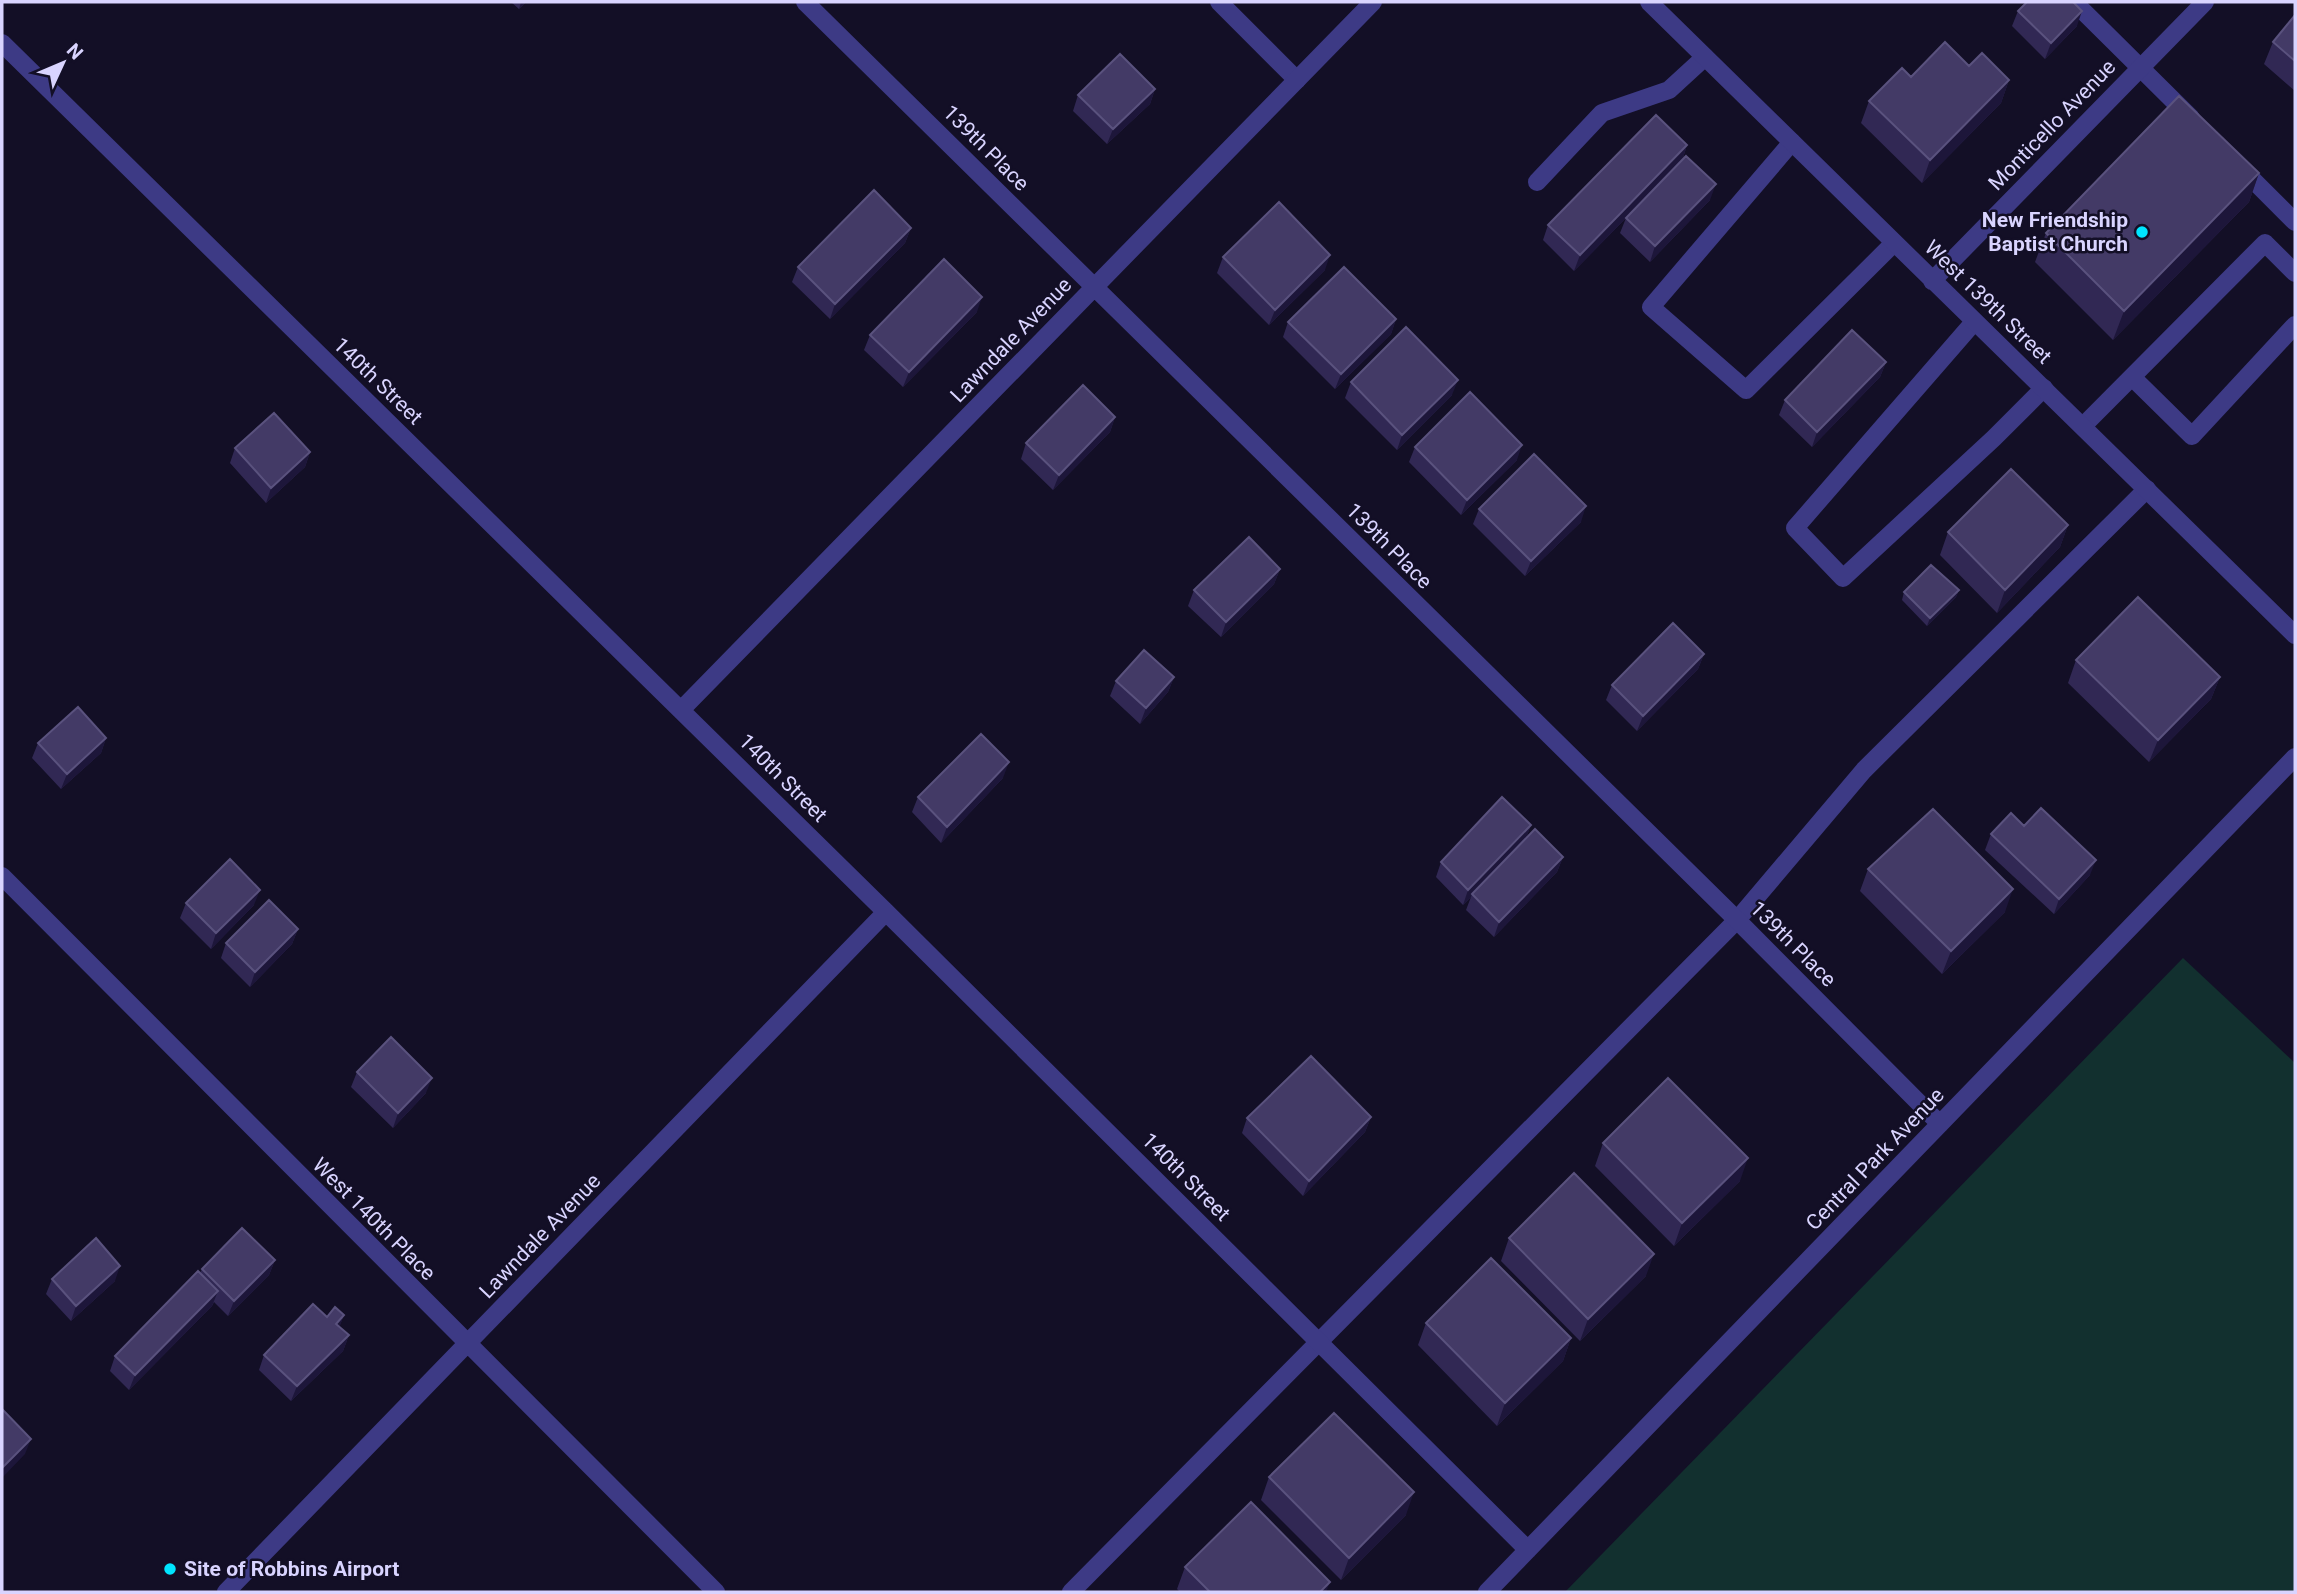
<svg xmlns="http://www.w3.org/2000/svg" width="2297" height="1594" font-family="Roboto,sans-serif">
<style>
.green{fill:#12302f}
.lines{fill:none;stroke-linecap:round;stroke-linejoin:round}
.lane{stroke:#3d3a85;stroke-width:18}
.street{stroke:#3d3a85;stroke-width:18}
.wall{fill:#312854}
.shaded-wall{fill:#1d163a}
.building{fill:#433a66;stroke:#5a527e;stroke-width:2}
.poi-dot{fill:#00e5ff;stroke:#130f26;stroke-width:2.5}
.labels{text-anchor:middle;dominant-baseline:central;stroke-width:5;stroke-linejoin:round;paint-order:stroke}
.street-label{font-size:21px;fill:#d9d4ff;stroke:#130f26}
.poi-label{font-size:21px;font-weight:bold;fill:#d9d4ff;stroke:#130f26;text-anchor:end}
</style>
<rect width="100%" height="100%" fill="#130f26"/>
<path class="green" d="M2183 958 2295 1063V1592H1565Z"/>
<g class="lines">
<path class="lane" d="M1219 2 1297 80
M2074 2 2191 118
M1792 142 1651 307 1746 390 1894 243
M2241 168 2295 222
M1537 182 1602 113 1669 90 1705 57
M1974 322 1795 528 1843 578 1994 438 2044 388
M2132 377 2192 436 2295 325
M2083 426 2265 243 2295 273
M1071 1592 1737 920 1864 770 2147 489"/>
<path class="street" d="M805 2 1737 920 1940 1124
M1649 2 2295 635
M2 43 886 912 1528 1550
M1932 281 2205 2
M681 710 1373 2
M2 876 716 1592
M226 1592 886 912
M1487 1592 2295 757"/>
</g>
<path class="wall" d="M511 2H526L519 9Z
M2018 11 2077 26 2045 59 2012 26Z
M2295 15V91L2264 64 2273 42Z
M1969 66 2009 80 2001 103 1922 183 1861 123 1869 101 1911 77Z
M1155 89 1150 104 1107 144 1073 111 1078 95Z
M1687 145 1682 161 1710 200 1650 262 1620 233 1626 218 1574 271 1543 240 1548 225Z
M2259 173 2249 202 2113 340 2035 262 2046 233Z
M911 228 905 243 830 319 792 282 798 267Z
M1223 257 1325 270 1269 325 1217 273Z
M977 312 903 387 864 350 870 335Z
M1396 319 1391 334 1335 389 1283 337 1288 322Z
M1886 362 1880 377 1812 447 1779 415 1785 400Z
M1351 382 1452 395 1397 450 1345 398Z
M1115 417 1110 432 1053 490 1021 459 1026 443Z
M1415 447 1517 460 1461 515 1409 462Z
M235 448 310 452 305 467 266 503 230 463Z
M1479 509 1581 522 1525 576 1473 524Z
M2068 525 2060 547 1997 613 1940 555 1948 532Z
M1280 569 1274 584 1221 637 1188 606 1194 590Z
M1959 590 1956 597 1927 626 1902 600 1904 592Z
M1704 654 1698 669 1637 731 1606 700 1612 685Z
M2076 660 2220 677 2211 699 2149 762 2068 683Z
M1174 677 1168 692 1140 724 1110 696 1116 681Z
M106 738 101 753 61 789 32 758 38 743Z
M1003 778 941 843 912 812 918 797Z
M1531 825 1526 838 1563 857 1557 872 1494 937 1466 910 1471 897 1463 905 1436 877 1441 862Z
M2024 826 2090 875 2054 914 1985 850 1991 834Z
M1868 869 2005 912 1942 974 1860 891Z
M186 903 254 905 211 949 180 918Z
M298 929 292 944 250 987 221 958 226 943Z
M357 1072 426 1093 393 1128 351 1087Z
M1371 1117 1365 1132 1303 1196 1242 1133 1247 1118Z
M1603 1143 1740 1181 1674 1246 1595 1166Z
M1509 1238 1646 1276 1580 1341 1501 1261Z
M275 1260 269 1275 228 1316 214 1302 212 1306 129 1390 110 1371 115 1356 200 1273 202 1269Z
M52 1279 115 1281 71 1321 46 1294Z
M344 1315 339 1327 349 1335 343 1351 291 1401 259 1370 264 1355 327 1317Z
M1426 1323 1571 1338 1563 1361 1497 1426 1418 1345Z
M1269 1477 1406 1515 1341 1580 1261 1500Z
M1185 1567 1326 1592H1180L1177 1589Z"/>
<path class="shaded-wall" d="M521 2H526L519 9Z
M2082 11 2077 26 2045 59 2051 43Z
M2009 80 2001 103 1922 183 1930 160Z
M1155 89 1150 104 1107 144 1113 129Z
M1687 145 1682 161 1574 271 1580 255Z
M2259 173 2249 202 2113 340 2124 311Z
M1716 184 1710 200 1650 262 1655 246Z
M911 228 905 243 830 319 835 304Z
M1330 255 1325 270 1269 325 1275 310Z
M982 297 977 312 903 387 909 372Z
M1396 319 1391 334 1335 389 1341 374Z
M1886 362 1880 377 1812 447 1817 432Z
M1458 380 1452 395 1397 450 1402 435Z
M1115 417 1110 432 1053 490 1059 475Z
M1522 445 1517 460 1461 515 1467 500Z
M310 452 305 467 266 503 271 488Z
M1586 506 1581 522 1525 576 1531 561Z
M2068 525 2060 547 1997 613 2005 590Z
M1280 569 1274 584 1221 637 1226 622Z
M1959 590 1956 597 1927 626 1930 618Z
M1704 654 1698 669 1637 731 1643 716Z
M1174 677 1168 692 1140 724 1146 708Z
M2220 677 2211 699 2149 762 2158 740Z
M106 738 101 753 61 789 67 774Z
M1009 762 1003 778 941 843 947 827Z
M1531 825 1525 841 1472 894 1471 897 1463 905 1468 890Z
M1563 857 1557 872 1494 937 1499 922Z
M2096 860 2090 875 2054 914 2059 899Z
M2013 889 2005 912 1942 974 1951 951Z
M260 890 254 905 211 949 216 933Z
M298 929 292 944 250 987 255 972Z
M432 1078 426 1093 393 1128 398 1113Z
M1371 1117 1365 1132 1303 1196 1309 1181Z
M1748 1158 1740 1181 1674 1246 1682 1223Z
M1654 1254 1646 1276 1580 1341 1588 1319Z
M275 1260 269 1275 228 1316 234 1301Z
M120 1266 115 1281 71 1321 76 1306Z
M218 1291 212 1306 129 1390 135 1375Z
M344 1315 338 1331 336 1324Z
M349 1335 343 1351 291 1401 297 1386Z
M1571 1338 1563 1361 1497 1426 1505 1403Z
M31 1439 25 1454 2 1478V1468Z
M1414 1492 1406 1515 1341 1580 1349 1558Z
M1330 1582 1326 1592H1320Z"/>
<path class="building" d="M2027 2H2073L2082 11 2051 43 2018 11Z
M2295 15V61L2273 42Z
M1945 42 1969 66 1982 53 2009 80 1930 160 1869 101 1902 68 1911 77Z
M1120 54 1155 89 1113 129 1078 95Z
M2179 96 2259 173 2124 311 2046 233Z
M1656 115 1687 145 1580 255 1548 225Z
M1686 156 1716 184 1655 246 1626 218Z
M874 190 911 228 835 304 798 267Z
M1279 202 1330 255 1275 310 1223 257Z
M944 259 982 297 909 372 870 335Z
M1344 267 1396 319 1341 374 1288 322Z
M1406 327 1458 380 1402 435 1351 382Z
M1852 330 1886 362 1817 432 1785 400Z
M1083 385 1115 417 1059 475 1026 443Z
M1470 392 1522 445 1467 500 1415 447Z
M274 413 310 452 271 488 235 448Z
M1534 454 1586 506 1531 561 1479 509Z
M2011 469 2068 525 2005 590 1948 532Z
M1249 537 1280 569 1226 622 1194 590Z
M1931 565 1959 590 1930 618 1904 592Z
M2138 597 2220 677 2158 740 2076 660Z
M1673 623 1704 654 1643 716 1612 685Z
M1144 650 1174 677 1146 708 1116 681Z
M78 707 106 738 67 774 38 743Z
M981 734 1009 762 947 827 918 797Z
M1502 797 1531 825 1468 890 1441 862Z
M2041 808 2096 860 2059 899 1991 834 2011 813 2024 826Z
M1933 809 2013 889 1951 951 1868 869Z
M1535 829 1563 857 1499 922 1472 894Z
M230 859 260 890 216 933 186 903Z
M269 900 298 929 255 972 226 943Z
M391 1037 432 1078 398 1113 357 1072Z
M1311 1056 1371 1117 1309 1181 1247 1118Z
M1668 1078 1748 1158 1682 1223 1603 1143Z
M1574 1173 1654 1254 1588 1319 1509 1238Z
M242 1228 275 1260 234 1301 202 1269Z
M96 1238 120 1266 76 1306 52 1279Z
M1491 1258 1571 1338 1505 1403 1426 1323Z
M198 1271 218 1291 135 1375 115 1356Z
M313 1304 327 1317 335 1307 344 1315 336 1324 349 1335 297 1386 264 1355Z
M2 1409 31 1439 2 1468Z
M1334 1413 1414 1492 1349 1558 1269 1477Z
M1251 1502 1330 1582 1320 1592H1210L1185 1567Z"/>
<g class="poi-dot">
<circle cx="2142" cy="232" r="7"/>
<circle cx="170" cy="1569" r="7"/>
</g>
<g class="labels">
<g class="street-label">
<text transform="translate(2052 125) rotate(-46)">Monticello Avenue</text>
<text transform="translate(986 148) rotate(45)">139th Place</text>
<text transform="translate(1988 302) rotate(44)">West 139th Street</text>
<text transform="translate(1011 340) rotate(-46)">Lawndale Avenue</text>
<text transform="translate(378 381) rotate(44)">140th Street</text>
<text transform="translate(1389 546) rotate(45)">139th Place</text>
<text transform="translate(783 778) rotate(45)">140th Street</text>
<text transform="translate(1793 944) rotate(45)">139th Place</text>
<text transform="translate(1875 1159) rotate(-46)">Central Park Avenue</text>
<text transform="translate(1186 1177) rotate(45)">140th Street</text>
<text transform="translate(374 1219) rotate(45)">West 140th Place</text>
<text transform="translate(540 1236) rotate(-46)">Lawndale Avenue</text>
</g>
<g class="poi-label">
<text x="2128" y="220">New Friendship<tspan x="2128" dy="24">Baptist Church</tspan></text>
<text x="184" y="1569" text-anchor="start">Site of Robbins Airport</text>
</g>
</g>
<rect width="2297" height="1594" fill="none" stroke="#d9d4ff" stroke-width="7"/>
<g transform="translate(63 63) rotate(46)" stroke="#130f26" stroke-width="5" paint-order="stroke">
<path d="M0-5L12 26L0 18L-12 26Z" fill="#d9d4ff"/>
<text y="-10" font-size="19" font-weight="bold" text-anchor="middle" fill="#d9d4ff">N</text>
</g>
</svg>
